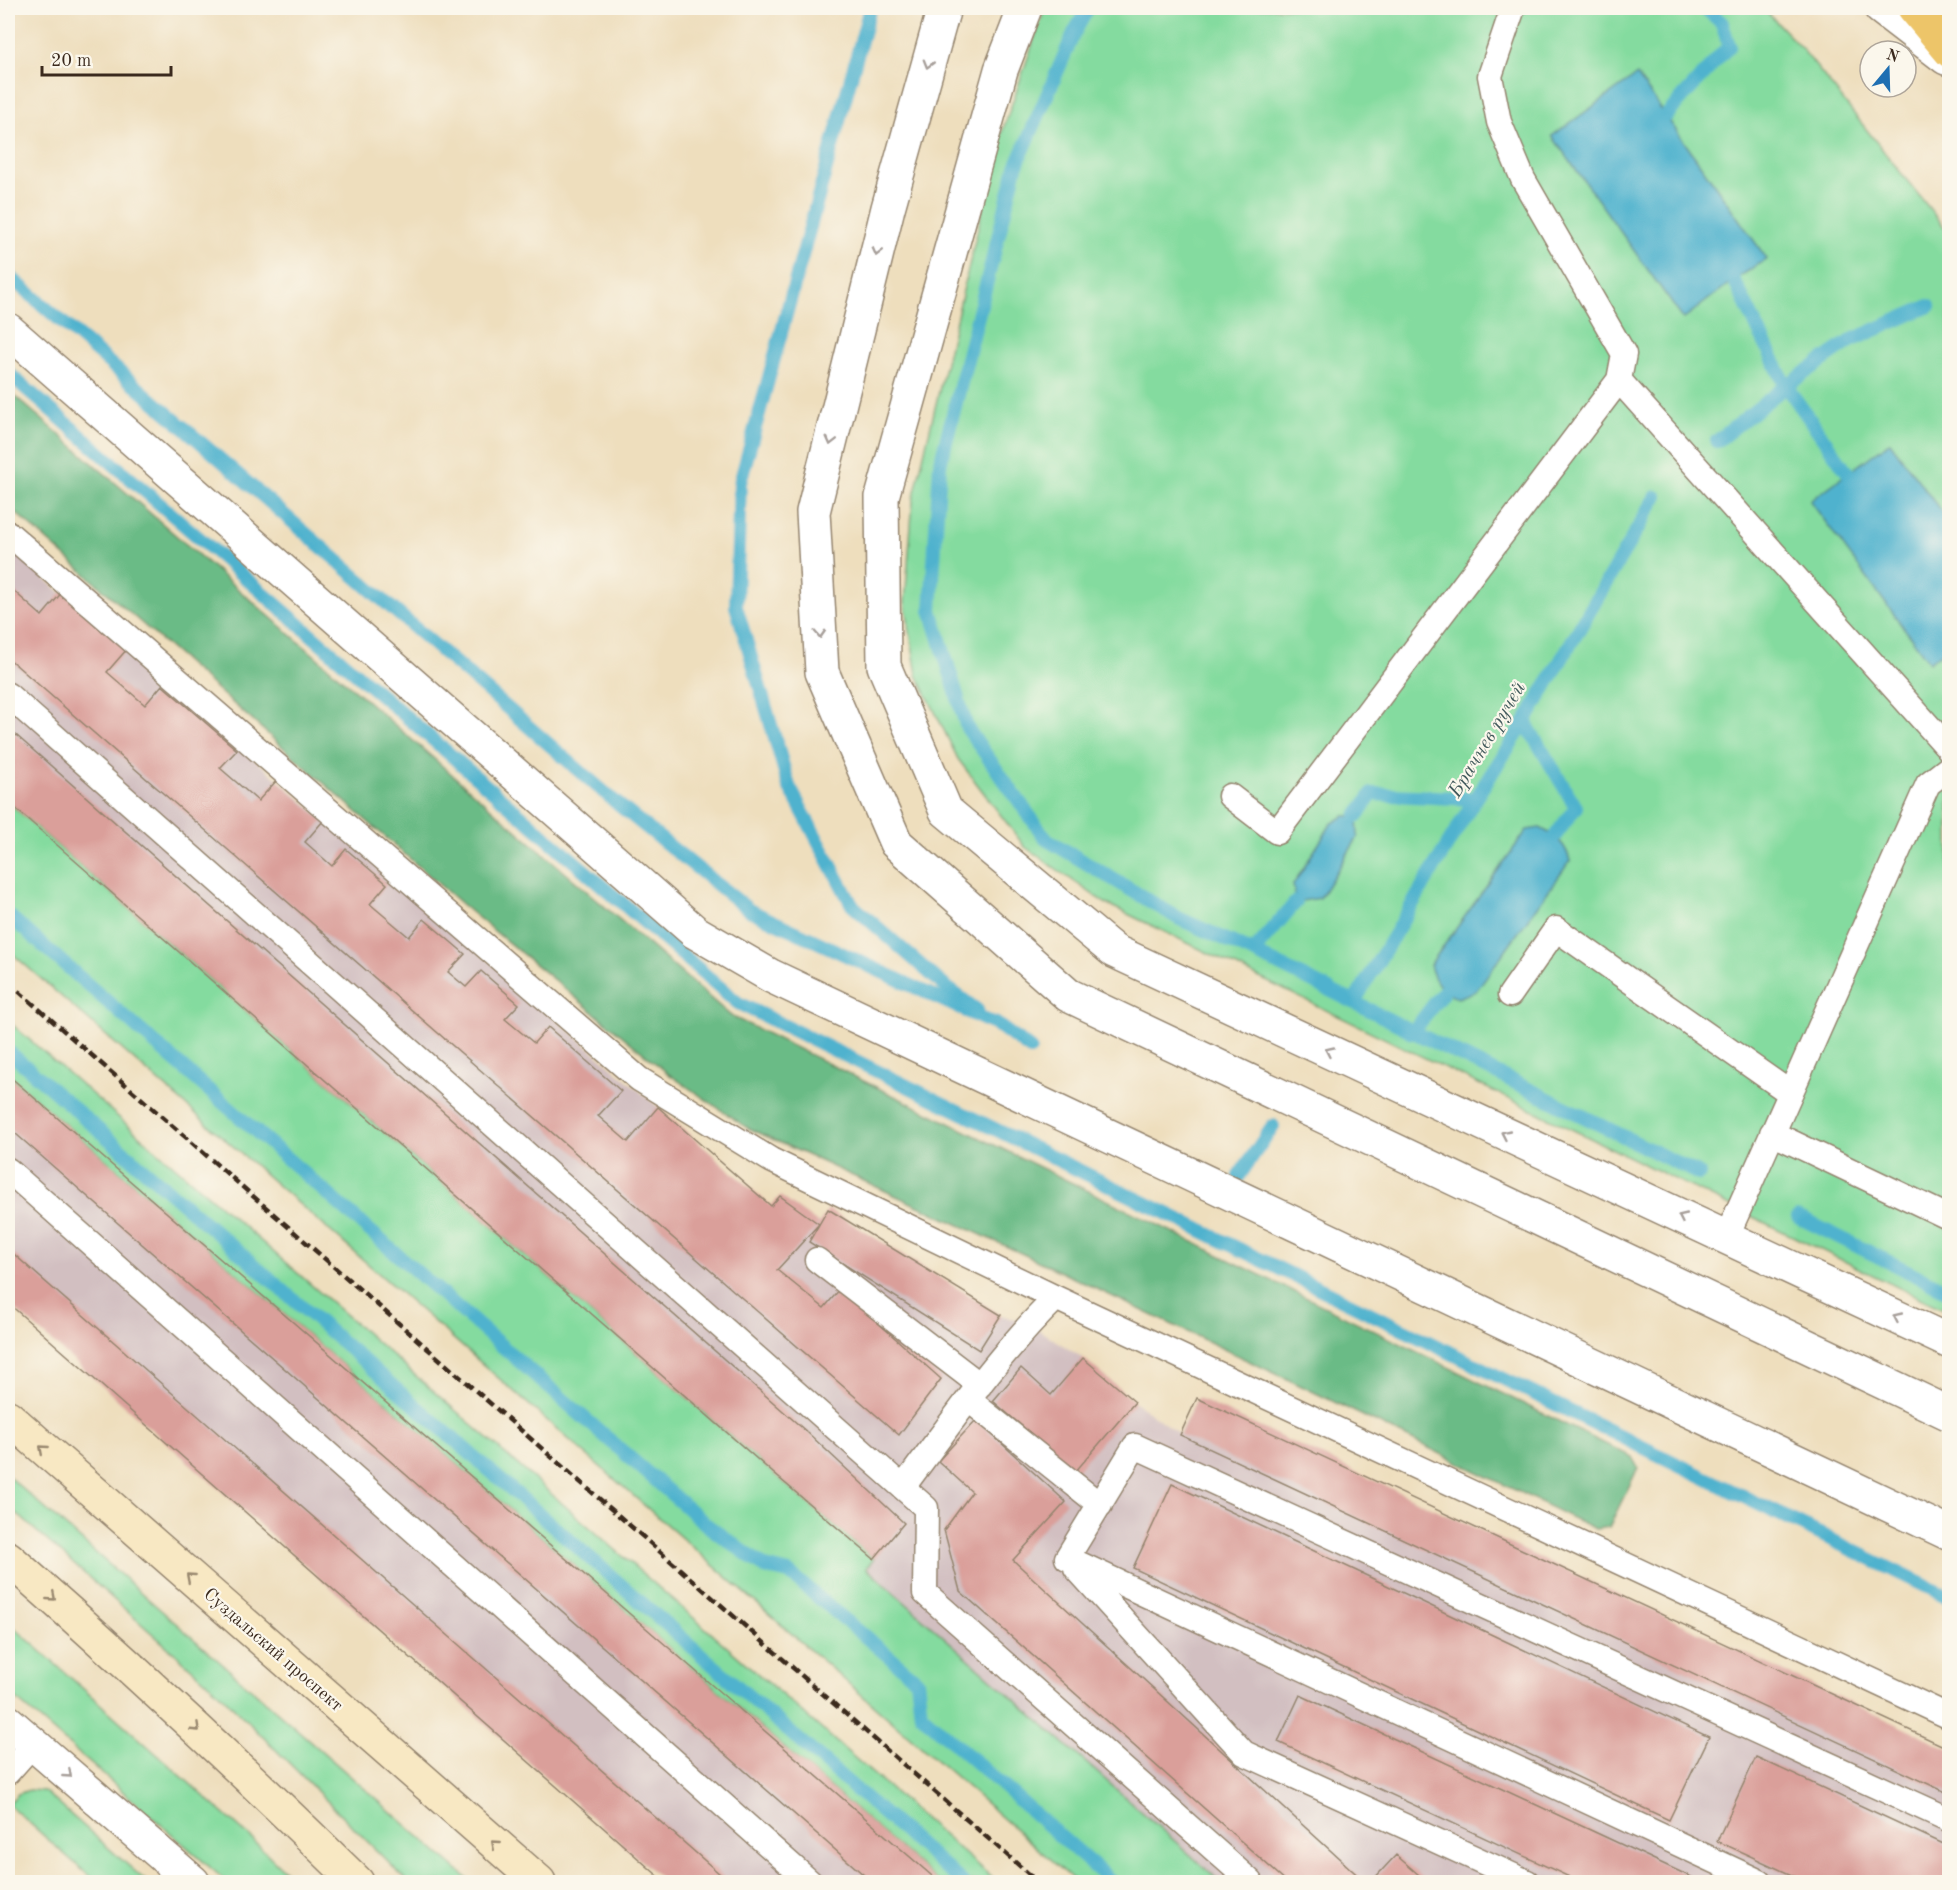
<svg xmlns="http://www.w3.org/2000/svg" width="1957" height="1890" font-family="'Old Standard TT',serif">
<style>
.industrial{fill:#d2bfc1}
.green{fill:#84db9f;stroke:#60825e;stroke-width:1.5}
.forest{fill:#6bbb86;stroke:#537252;stroke-width:1.5}
.water{fill:#4fb2ce;stroke:#456e76;stroke-width:1.5}
.lines{fill:none;stroke-linecap:round;stroke-linejoin:round}
.stream{stroke:#4fb2ce;stroke-width:14}
.building{fill:#da9f9a}
.service-casing{stroke:#94846e;stroke-width:27}
.minor-casing{stroke:#94846e;stroke-width:36}
.tertiary-casing{stroke:#94846e;stroke-width:36}
.secondary-casing{stroke:#94846e;stroke-width:36}
.motorway-casing{stroke:#94846e;stroke-width:36}
.service{stroke:#fff;stroke-width:24}
.minor{stroke:#fff;stroke-width:33}
.tertiary{stroke:#fff;stroke-width:33}
.secondary{stroke:#f8e8c3;stroke-width:33}
.motorway{stroke:#edc569;stroke-width:33}
.rail{stroke:#3b2a1e;stroke-width:4.5;stroke-dasharray:9 4.5;stroke-linecap:butt}
.oneway{stroke:#a79f9a}
.oneway2{stroke:#9a8970}
.labels{text-anchor:middle;dominant-baseline:central;stroke-width:4.5;stroke-linejoin:round;paint-order:stroke}
.street-label{font-size:18px;fill:#3b2a1e;stroke:#fbf7ec}
.water-label{font-size:20px;font-style:italic;fill:#425a5c;stroke:#fbf7ec}
</style>
<rect width="100%" height="100%" fill="#fbf7ec"/>
<filter id="ink" filterUnits="userSpaceOnUse"><feTurbulence type="fractalNoise" baseFrequency=".0167" numOctaves="2"/><feDisplacementMap in="SourceGraphic" scale="12" xChannelSelector="R" yChannelSelector="G"/><feConvolveMatrix kernelMatrix="1 2 1 2 8 2 1 2 1" color-interpolation-filters="sRGB"/></filter>
<filter id="wash" filterUnits="userSpaceOnUse"><feTurbulence type="fractalNoise" baseFrequency=".008" numOctaves="4" result="noise"/><feDisplacementMap in="SourceGraphic" scale="24" xChannelSelector="R" yChannelSelector="G"/><feGaussianBlur stdDeviation="1.35" result="paint"/><feColorMatrix in="noise" values="0 0 0 0 0 0 0 0 0 0 0 0 0 0 0 0 0 1.4 0 .05"/><feComposite in="paint" operator="in"/></filter>
<g filter="url(#wash)">
<rect width="100%" height="100%" fill="#eedebd"/>
<path class="industrial" d="M8 547 658 1107 771 1206 780 1196 819 1224 828 1209 1001 1315 1029 1324 1083 1358 1135 1402 1179 1434 1197 1398 1949 1749V1882H1222L866 1568 873 1559 773 1473 8 802Z
M8 1075 939 1882H665L8 1303Z"/>
<path class="green" d="M1045 8H1763L1803 50 1949 233V1312L1105 903 1025 847 958 759 917 675 905 602 913 500 998 144Z
M8 802 773 1473 874 1559 866 1568 1221 1882H1076L8 950Z
M8 1021 997 1882H939L8 1075Z
M8 1476 471 1882H408L216 1690 8 1506Z
M8 1622 250 1837 296 1882H227L8 1692Z
M29 1790 44 1791 147 1882H96L8 1804 18 1794Z"/>
<path class="forest" d="M8 390 731 1016 1632 1457 1638 1468 1609 1527 1595 1529 1287 1379 1023 1254 746 1127 670 1075 465 907 8 506Z"/>
<path class="water" d="M1637 75 1767 259 1734 280 1683 319 1552 136Z
M1890 442 1949 522V647L1929 662 1810 501Z
M1344 816H1357L1358 837 1320 898 1296 902 1293 885 1331 824Z
M1540 828C1556 836 1566 844 1570 861L1476 991 1458 998C1440 989 1435 984 1430 965L1527 830Z"/>
<g class="lines">
<path class="stream" d="M870 8 740 483 736 606 789 786 852 905 941 983 977 1010
M1088 8 1074 33 1016 167 940 465 931 610 967 728 1046 839 1178 918 1253 952 1699 1174
M1666 116 1729 46 1722 23 1705 8
M8 275 620 806 749 910 1000 1027
M1734 280 1786 386 1848 473
M8 373 738 1003 1950 1598
M1717 441 1786 386 1852 340 1929 306
M1525 722 1576 807 1555 836
M1357 816 1372 794 1475 799
M8 915 708 1526 765 1567 789 1573 917 1680 921 1714 1112 1882
M1253 952 1296 902
M1354 1002 1475 799 1525 722 1656 497
M995 1023 1030 1049
M1412 1033 1444 991
M8 1051 962 1882
M1239 1176 1273 1126
M1798 1217 1950 1292"/>
</g>
<g id="blocks">
<path class="building" d="M8 586 42 616 63 591 128 648 107 672 145 705 162 685 237 750 220 768 258 801 277 780 323 821 305 842 332 866 346 849 387 884 370 904 409 937 424 919 465 954 448 972 466 987 481 971 519 1004 505 1019 534 1043 548 1027 621 1091 598 1116 628 1142 658 1107 771 1206 780 1196 819 1224 777 1270 824 1308 840 1289 941 1379 899 1435 8 658Z
M8 728 808 1433 904 1523 874 1559 773 1473 8 802Z
M8 1075 939 1882H872L8 1127Z
M828 1209 1001 1315 979 1350 809 1242Z
M8 1249 729 1882H665L8 1303Z
M1083 1358 1135 1402 1075 1472 993 1401 1021 1368 1051 1395Z
M1197 1398 1950 1749V1794L1180 1435Z
M976 1420 1066 1502 1013 1560 1365 1882H1287L960 1591 944 1530 972 1492 938 1461Z
M1172 1484 1709 1737 1669 1820 1133 1568Z
M1300 1695 1702 1882H1580L1278 1742Z
M1756 1757 1950 1847V1882H1807L1717 1841Z
M1396 1855 1427 1882H1371Z"/>
</g>
</g>
<g filter="url(#ink)">
<use href="#blocks" fill-opacity="0" stroke="#94846e" stroke-width="1.5"/>
<g class="lines">
<g class="service-casing">
<path id="service" d="M1513 8 1490 76 1499 122 1523 179 1624 354 1619 380
M8 533 639 1079 771 1160 1056 1298 1950 1717
M8 695 926 1508 925 1593 1251 1882
M1230 796 1277 832 1619 380 1950 750
M1510 995 1556 929 1790 1093
M1772 1133 1950 1218
M8 1170 810 1882
M1726 1238 1928 784 1950 767
M817 1260 980 1385
M969 1400 1100 1505
M903 1487C951 1423 998 1354 1056 1298
M1067 1558 1135 1446 1950 1820
M1067 1558 1760 1882
M1076 1568 1244 1753 1527 1882
M8 1772 33 1744"/>
</g>
<g class="minor-casing">
<path id="minor" d="M8 330 695 932 771 976 1950 1534
M8 1722 193 1882"/>
</g>
<g class="tertiary-casing">
<path id="tertiary" d="M944 8 888 208 813 512 822 672 896 843 1068 995 1950 1414
M1025 8 1001 70 882 497 884 666 946 811 1114 951 1950 1342
M1881 8 1946 58"/>
</g>
<g class="secondary-casing">
<path id="secondary" d="M8 1417 539 1882
M8 1558C127 1663 244 1771 357 1882"/>
</g>
<g class="motorway-casing">
<path id="motorway" d="M1914 8 1950 51"/>
</g>
<use href="#service" class="service"/>
<use href="#minor" class="minor"/>
<use href="#tertiary" class="tertiary"/>
<use href="#secondary" class="secondary"/>
<use href="#motorway" class="motorway"/>
<path class="rail" d="M8 982 1038 1882"/>
</g>
<defs><path id="oneway-chevron" d="M-2-3.5L2.5 0L-2 3.5" fill="none" stroke-width="1.6" stroke-linecap="round" stroke-linejoin="round" transform="scale(1.5)"/></defs>
<g class="oneway">
<use href="#oneway-chevron" transform="translate(928 64) rotate(106)"/>
<use href="#oneway-chevron" transform="translate(877 252) rotate(104)"/>
<use href="#oneway-chevron" transform="translate(831 441) rotate(104)"/>
<use href="#oneway-chevron" transform="translate(820 634) rotate(87)"/>
<use href="#oneway-chevron" transform="translate(1329 1051) rotate(-155)"/>
<use href="#oneway-chevron" transform="translate(1505 1134) rotate(-155)"/>
<use href="#oneway-chevron" transform="translate(1682 1217) rotate(-155)"/>
<use href="#oneway-chevron" transform="translate(1897 1317) rotate(-155)"/>
<use href="#oneway-chevron" transform="translate(68 1774) rotate(41)"/>
</g>
<g class="oneway2">
<use href="#oneway-chevron" transform="translate(43 1449) rotate(-139)"/>
<use href="#oneway-chevron" transform="translate(190 1577) rotate(-139)"/>
<use href="#oneway-chevron" transform="translate(52 1597) rotate(41)"/>
<use href="#oneway-chevron" transform="translate(196 1728) rotate(43)"/>
<use href="#oneway-chevron" transform="translate(495 1844) rotate(-139)"/>
</g>
</g>
<g class="labels">
<g class="street-label">
<text transform="translate(273 1650) rotate(41)">Суздальский проспект</text>
</g>
<g class="water-label">
<text transform="translate(1488 740) rotate(-59)">Брачнев ручей</text>
</g>
</g>
<rect width="1957" height="1890" fill="none" stroke="#fbf7ec" stroke-width="30"/>
<g transform="translate(1888 69) rotate(19)"><circle r="28" fill="#fbf7ec" stroke="#aea59a" stroke-width="1.5"/>
<path d="M0-4.5L10 22L0 15L-10 22Z" fill="#1f6fb2"/>
<text y="-9" font-size="16" font-weight="bold" text-anchor="middle" fill="#3b2a1e">N</text>
</g>
<path d="M42 66v9h129v-9" fill="none" stroke="#3b2a1e" stroke-width="3"/>
<text x="51" y="66" font-size="18" fill="#3b2a1e" stroke="#fbf7ec" stroke-width="4.5" paint-order="stroke">20 m</text>
</svg>
